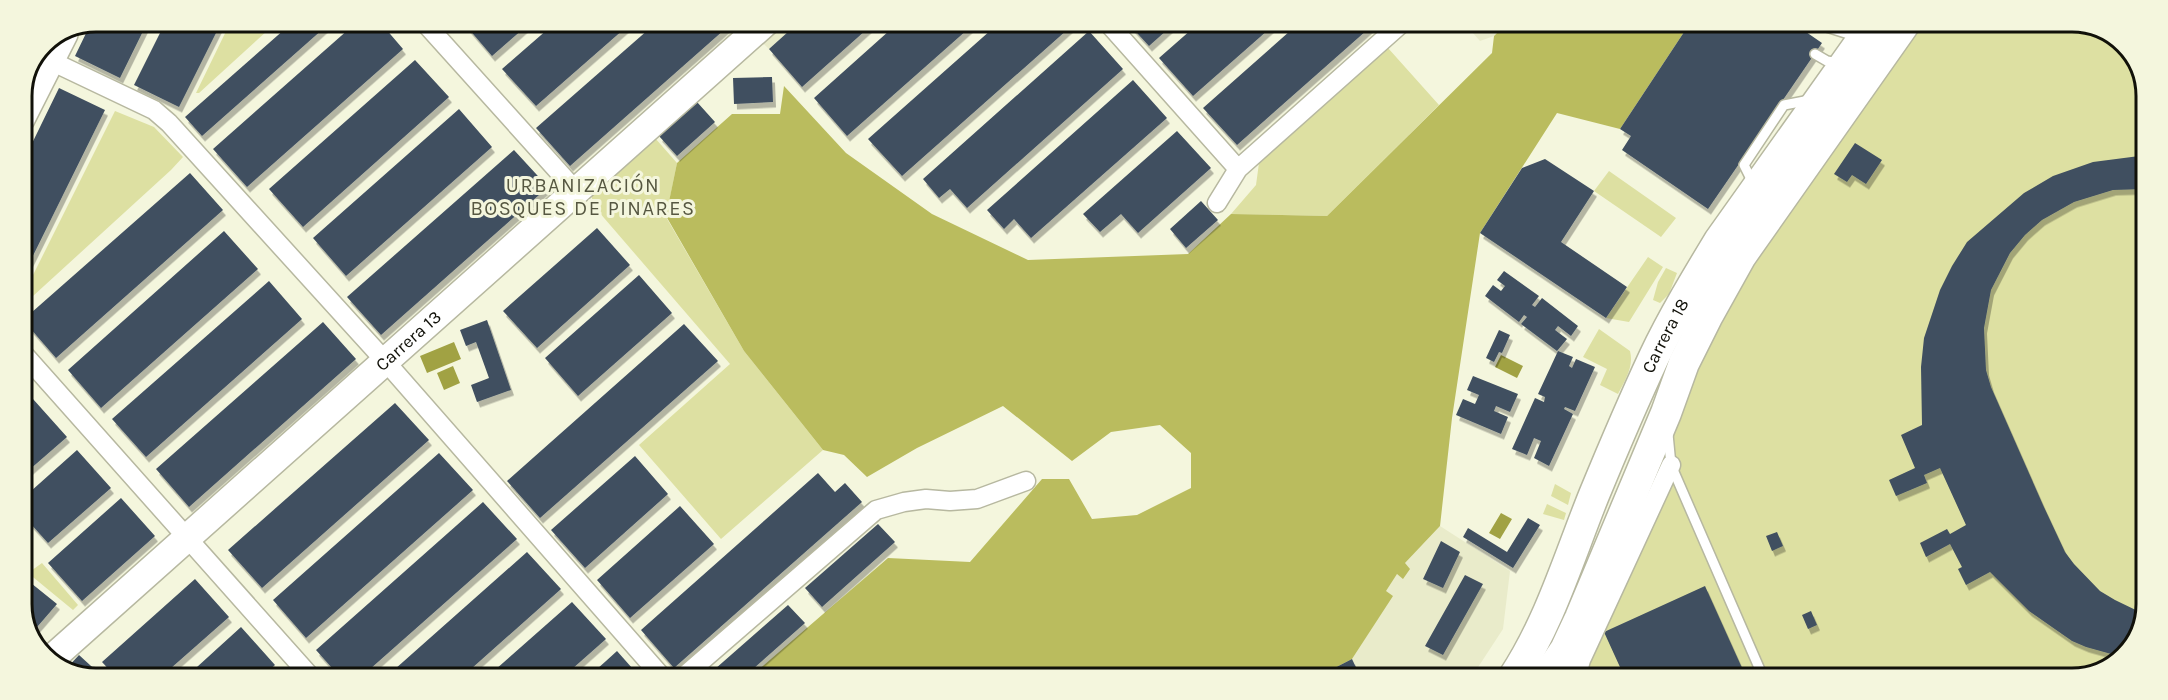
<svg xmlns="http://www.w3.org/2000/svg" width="2168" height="700" font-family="Karla,sans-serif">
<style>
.built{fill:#e9ebca}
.green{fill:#dde0a2}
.forest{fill:#babc5e}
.water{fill:#a1a243}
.building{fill:#404f60;filter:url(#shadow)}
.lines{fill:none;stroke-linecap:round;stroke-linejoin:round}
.lane-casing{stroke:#b7b8a0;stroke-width:12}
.street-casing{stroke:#b7b8a0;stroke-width:21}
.secondary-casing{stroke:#b7b8a0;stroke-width:30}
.primary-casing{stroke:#b7b8a0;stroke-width:33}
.lane{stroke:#fff;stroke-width:9}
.street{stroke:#fff;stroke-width:18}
.secondary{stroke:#fff;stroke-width:27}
.primary{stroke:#fff;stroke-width:30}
.labels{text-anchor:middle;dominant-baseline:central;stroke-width:6;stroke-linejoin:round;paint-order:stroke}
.street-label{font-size:18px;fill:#111109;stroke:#f4f6dd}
.neighbourhood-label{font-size:20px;letter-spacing:1.5px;fill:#565741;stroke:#f4f6dd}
.rim{fill:none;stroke:#111109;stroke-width:3}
</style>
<defs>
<filter id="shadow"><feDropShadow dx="3" dy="5.5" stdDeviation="0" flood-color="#0004"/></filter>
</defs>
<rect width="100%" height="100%" fill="#f4f6dd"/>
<path class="built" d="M741 22H799L769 49Z
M1464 23H1507L1494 36 1480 41Z
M1440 526 1510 571 1503 629 1471 678H1315L1352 659 1392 596 1385 591 1397 574 1403 578 1404 564Z"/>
<path class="green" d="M231 21H278L199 93H196Z
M1923 23 2092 24 2131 50 2147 90 2144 624 2118 663 2073 679 1557 678 1717 326 1749 270Z
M1388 48 1439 105 1327 216 1231 214 1256 185 1259 163Z
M115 111 154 127 183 157 171 170 21 307V299Z
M655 138 677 163 666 217 744 351 823 450 721 539 639 445 730 364 592 204V193Z
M1609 171 1676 218 1661 237 1594 191Z
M1648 257 1663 267 1629 322 1606 318Z
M1666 268 1677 273 1669 294 1660 303 1653 300 1658 282Z
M1599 329 1630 351C1634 367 1625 380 1618 394L1600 385 1607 369 1583 357Z
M1555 484 1571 493 1568 505 1551 496Z
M1547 504 1566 513 1564 520 1543 514Z
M42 563 78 605 73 610 28 573Z"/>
<path class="forest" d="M1507 23H1559L1562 25 1564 23H1690L1620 129 1557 113 1480 233 1452 418 1440 526 1405 563 1410 569 1403 579 1397 574 1386 591 1393 596 1352 659 1315 678 750 677 888 558 970 562 1042 479H1069L1092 519 1137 515 1191 488V453L1160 425 1111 432 1072 461 1003 406 917 448 867 477 844 455 823 450 744 351 666 216 677 163 732 114H780L784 86 846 153 932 214 1028 260 1188 254 1231 214 1327 216 1492 53 1494 36Z"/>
<path class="water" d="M454 342 461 359 427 373 420 356Z
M1501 355 1523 366 1517 378 1495 367Z
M453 366 460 383 444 390 437 373Z
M1501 513 1512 519 1500 539 1489 533Z"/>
<path class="building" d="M95 21H148L120 78 75 56 91 23Z
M166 21H222L179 107 134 85Z
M294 21H332L202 136 185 117Z
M358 21H379L403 49 247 187 213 149Z
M462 21 518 22H531L492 56Z
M556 22H632L536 106 502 69Z
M657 22H733L570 166 536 128Z
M799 22H875L802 87 769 49Z
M899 22H976L847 136 814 98Z
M1000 22H1076L902 176 868 139Z
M1127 22H1176L1149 46Z
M1200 22 1239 23H1276L1193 96 1159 58Z
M1299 23H1375L1237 145 1203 108Z
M1690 23H1793L1822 43 1708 209 1622 150 1631 136 1620 129Z
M1089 31 1123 69 967 208 950 189 939 198 923 179Z
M415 60 449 97 303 227 269 189Z
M772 77 773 102 734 104 733 78Z
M1133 80 1167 118 1031 238 1014 219 1004 229 987 210Z
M59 88 105 110 21 280V166Z
M697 102 715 122 677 156 659 136Z
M459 109 492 147 346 276 313 238Z
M1177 131 1211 168 1138 233 1121 214 1100 232 1083 214Z
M1855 143 1882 160 1866 184 1852 175 1847 182 1834 174Z
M514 150 548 187 381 335 347 297Z
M2147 155 2146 189 2113 190 2074 202 2042 220 2025 235 2010 253 1991 290 1984 328 1986 370 1991 387 2043 505 2065 552 2074 564 2100 591 2115 600 2144 614V624L2122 657 2086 647 2072 641 2029 611 1990 572 1966 585 1958 569 1962 567 1950 544 1926 557 1920 543 1947 529 1950 534 1966 525 1940 468 1924 475 1927 483 1896 496 1889 480 1915 468 1901 435 1922 425 1921 367 1924 338 1940 290 1952 266 1967 242 2024 193 2053 176 2093 162Z
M1545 159 1594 191 1561 242 1627 287 1606 318 1480 233 1522 168Z
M190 173 223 210 56 358 23 320Z
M1201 201 1218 220 1186 248 1170 229Z
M597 228 630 265 537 348 503 311Z
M224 231 258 269 101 408 68 370Z
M1504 271 1539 296 1532 305 1535 307 1542 298 1578 326 1571 336 1558 326 1555 330 1567 339 1557 351 1521 324 1527 317 1524 315 1519 322 1485 296 1493 285 1501 291 1505 286 1497 280Z
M639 275 672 313 578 396 545 358Z
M269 281 302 319 146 457 112 419Z
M487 320 511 390 477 402 471 385 489 378 476 342 466 346 460 330Z
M323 322 356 359 189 507 156 469Z
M684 324 718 361 540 518 507 481Z
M1499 330 1510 335 1502 353 1499 352 1494 362 1486 358Z
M1558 351 1573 357 1569 366 1572 368 1576 359 1595 367 1575 411 1565 407 1564 409 1573 414 1549 466 1534 458 1541 441 1534 438 1527 455 1512 449 1535 398 1544 402 1545 397 1538 394Z
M1473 376 1518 394 1510 412 1496 406 1494 411 1508 417 1501 434 1456 415 1463 399 1475 404 1479 395 1467 390Z
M33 399 67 437 21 477V410Z
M395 403 429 440 262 588 228 550Z
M77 450 111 488 48 543 21 513V500Z
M439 453 473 490 306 638 273 600Z
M635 456 668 494 585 568 551 530Z
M818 473 835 492 845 483 862 502 674 668 641 630Z
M121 498 155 536 82 601 48 563Z
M483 502 517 539 361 677H340L316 650Z
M680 506 714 544 630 618 597 580Z
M1528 518 1540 525 1513 568 1463 537 1468 528 1507 552Z
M878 524 895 542 822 607 805 588Z
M1777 532 1783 546 1772 551 1766 536Z
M1441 541 1460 552 1443 588 1423 579Z
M527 552 561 589 462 677H386Z
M21 575 57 604 31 634 21 610Z
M1465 575 1483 584 1443 655 1425 646Z
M195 579 229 617 162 676H115L102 662Z
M1705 586 1747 679 1625 678 1604 632Z
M572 602 606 639 563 677H487Z
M788 605 805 623 744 677H722L715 669Z
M1811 611 1817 625 1808 629 1802 615Z
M241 627 275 665 264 674 262 677H186Z
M617 651 640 677H588L606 661Z
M79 655 102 676H76L65 670Z
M1352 659 1361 678H1315Z"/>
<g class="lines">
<g class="lane-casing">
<path id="lane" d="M1814 23 1858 37
M1815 54 1827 61 1840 63
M1754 185 1744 165 1784 105 1810 100
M1668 434 1671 465 1764 679"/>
</g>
<g class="street-casing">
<path id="street" d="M423 21 576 191
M1107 22 1238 169
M51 61 154 110 169 123 386 362 662 677
M1217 203 1238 169 1402 23
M21 351 311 677
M683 677 876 510 904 502 926 499 950 501 977 499 1026 481
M1576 678 1581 660 1671 465"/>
</g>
<g class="secondary-casing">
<g id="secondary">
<path d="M21 119 64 34"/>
<path id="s1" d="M50 660 766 22"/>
</g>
</g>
<g class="primary-casing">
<g id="primary">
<path id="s2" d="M1513 678C1550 622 1569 557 1594 495 1613 449 1633 402 1654 357 1673 317 1696 279 1719 241L1874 23"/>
<path d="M1546 678 1565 650 1580 618 1666 413 1684 363 1707 317 1741 256 1905 23"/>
</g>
</g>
<use href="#lane" class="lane"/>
<use href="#street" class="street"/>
<use href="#secondary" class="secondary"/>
<use href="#primary" class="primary"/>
</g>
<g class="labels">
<g class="street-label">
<text stroke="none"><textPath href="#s2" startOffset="375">Carrera 18</textPath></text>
<text stroke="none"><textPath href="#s1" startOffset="480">Carrera 13</textPath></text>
</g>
<g class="neighbourhood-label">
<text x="583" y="185">URBANIZACIÓN<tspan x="583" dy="23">BOSQUES DE PINARES</tspan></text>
</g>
</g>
<path d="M0 0H2168V700H0ZM96 32H2072A64 64 0 0 1 2136 96V604A64 64 0 0 1 2072 668H96A64 64 0 0 1 32 604V96A64 64 0 0 1 96 32Z" fill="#f4f6dd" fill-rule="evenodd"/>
<path class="rim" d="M96 32H2072A64 64 0 0 1 2136 96V604A64 64 0 0 1 2072 668H96A64 64 0 0 1 32 604V96A64 64 0 0 1 96 32Z"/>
</svg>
